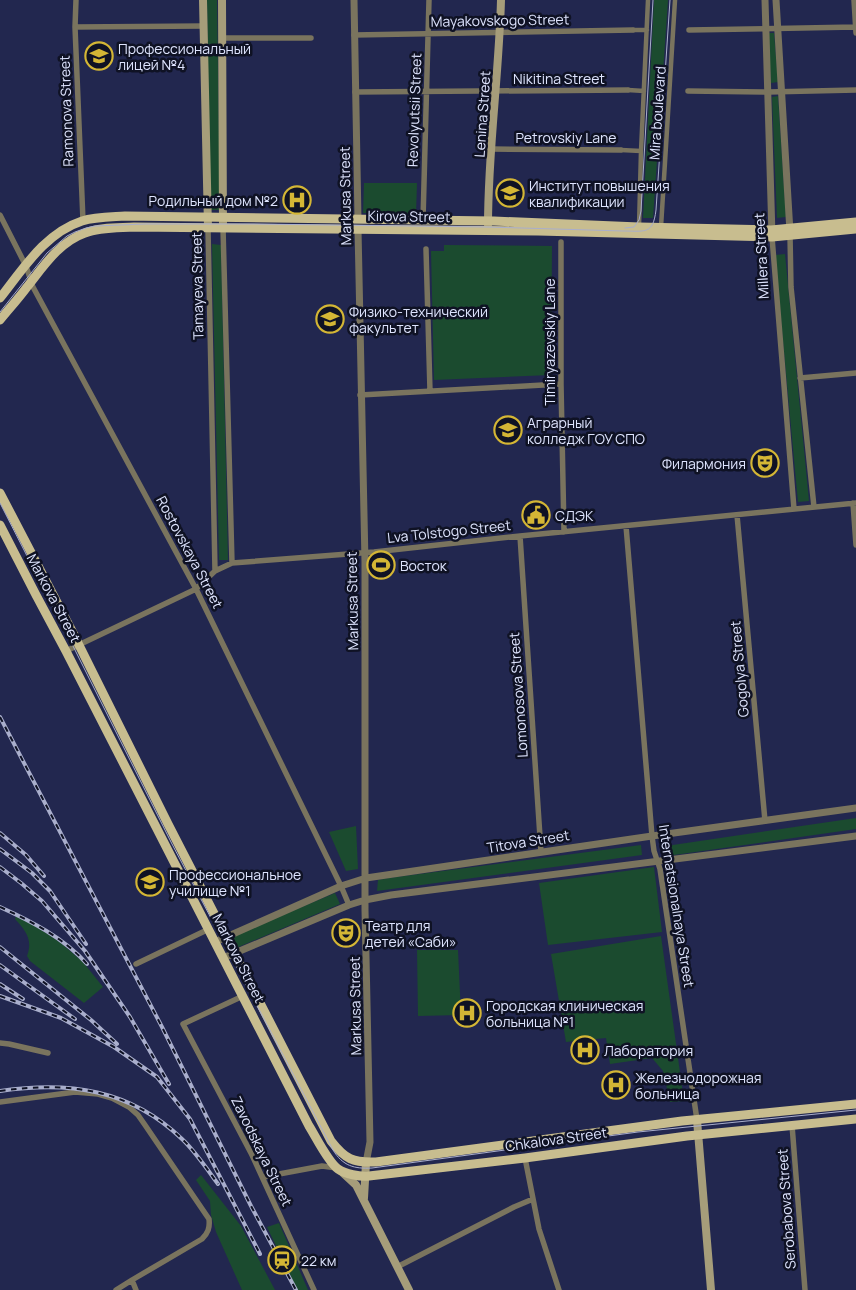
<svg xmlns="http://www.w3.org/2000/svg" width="856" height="1290" font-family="Manrope,sans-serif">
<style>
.green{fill:#1b4b2f}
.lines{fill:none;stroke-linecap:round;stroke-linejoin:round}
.pedestrian{stroke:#7a745e;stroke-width:4.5}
.minor{stroke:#7a745e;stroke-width:5.5}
.tertiary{stroke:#7a745e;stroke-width:7}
.secondary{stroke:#a69d7a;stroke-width:8}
.primary{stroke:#c8bd8f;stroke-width:9}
.tram{stroke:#a9aecc;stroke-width:1}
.rail-casing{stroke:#a9aecc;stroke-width:4}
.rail{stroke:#0f1224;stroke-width:2;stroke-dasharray:5.5;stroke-linecap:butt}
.labels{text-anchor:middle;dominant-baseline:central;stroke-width:5;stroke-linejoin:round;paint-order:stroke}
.street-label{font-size:14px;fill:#dee4fe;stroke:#0f1224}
.poi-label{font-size:14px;fill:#dee4fe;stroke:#0f1224;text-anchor:start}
</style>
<rect width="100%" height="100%" fill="#22274f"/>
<path class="green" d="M207 0H217L220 210H210Z
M654 0H668L653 218H643Z
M768 33H774L778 82 771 83Z
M778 96 786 217 777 218 772 97Z
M364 183H417L416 214 363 213Z
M212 244 221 245 228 560H219Z
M444 245 552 246 551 375 434 380 431 251H444Z
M785 254 809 501 798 502 775 255Z
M856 818V829L667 856 666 846Z
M356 826 358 869 346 871 329 832Z
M641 845 642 855 377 891 378 880 389 878Z
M654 867 662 932 548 945 539 883Z
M335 893 340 904 236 948 230 937Z
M16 916 39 928 61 943 83 962 103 987 84 1003 30 961 27 956C33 940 26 931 15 919Z
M661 936 684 1101 670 1102 663 1071 652 1058 610 1064 606 1038 566 1042 551 954Z
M417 950H458L461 1015 418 1016Z
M201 1175 241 1226 275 1290H242L216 1232 211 1215 210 1201 196 1180Z
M279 1223 308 1290H297L267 1227Z"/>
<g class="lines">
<path class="pedestrian" d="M633 30H647
M628 90 644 91
M621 150 641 151
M639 227 641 151 648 0
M661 227 675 0"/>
<path class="minor" d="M76 0 75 27 83 221
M854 0 856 33
M75 27 204 26
M689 30 856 27
M354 35 633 30
M222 38H311
M688 91 768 92 856 90
M355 92 628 90
M491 149 621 150
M0 215 26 266 33 287 196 589 341 886 349 905
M423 220 429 0
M208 228 215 571
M223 228 232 563
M790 235 791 287 814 507
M772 237 794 509
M561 242V384L564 532
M426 249 430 391
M800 378 856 373
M360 395 561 384
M853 503 856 545
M737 515 765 821
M626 526 652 836 654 851 660 869 697 1120
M520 536 541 852
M66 651 196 589 215 571 232 563 374 552 520 536 856 503
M136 964 209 929
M243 996 183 1024 252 1155 314 1290
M0 1043 9 1044 48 1053
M0 1102 75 1092 98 1094 112 1098 129 1107 138 1115 145 1125 209 1219C210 1228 208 1233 202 1239L132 1280
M792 1125 805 1290
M525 1158 539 1229 559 1290
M263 1177 322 1166 337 1168
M397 1267 514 1207 533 1199
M116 1290 132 1280 136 1290"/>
<path class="tertiary" d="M354 0 358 219
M765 0 772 235
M776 0 790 232
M358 229 365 562V910L370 1142 366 1163
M215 942 341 886 366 878 652 836 856 808
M223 958 349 905 365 900 391 895 856 836"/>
<path class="secondary" d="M203 0 208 228
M222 0 223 228
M488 225C488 150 499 75 501 0
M697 1120 711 1290
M343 1173 356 1185 409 1290
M364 1198 366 1163"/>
<path class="primary" d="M0 298C23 269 45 233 82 221 95 217 111 217 125 216L494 221 639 227 771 230 856 222
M0 320C9 309 18 299 27 287 43 267 59 242 85 233 100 227 118 228 134 227L538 231 772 237 856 229
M0 493 72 631 168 824 331 1141C345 1159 353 1163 376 1162L682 1121 856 1104
M0 525 36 595 66 651 309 1126C316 1137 328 1162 338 1169 345 1174 360 1177 369 1176L525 1158 687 1136 856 1119"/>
<path class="tram" d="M625 228 634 227 639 220 641 211 653 0
M0 312 47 253 67 236 75 232 86 228 95 226 145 224H254L488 227 623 231C645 231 653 235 656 210L670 0
M0 503 74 648 172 844 333 1150C343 1166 354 1169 372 1168L638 1132 856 1110"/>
<g class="rail-casing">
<path id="rail" d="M0 717 162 1027 251 1206 296 1290
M0 833 26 855 44 876
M0 849 32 873 50 891 86 944
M0 867 21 883 42 901 85 951 130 1017 169 1084
M0 907C31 921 64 938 87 964
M0 947 91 1020 117 1044
M0 965 75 1019
M0 984 23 999
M0 996 61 1018 114 1047 157 1077 190 1119 260 1254
M0 1091C69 1081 130 1089 182 1139 195 1151 207 1169 218 1184"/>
</g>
<use href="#rail" class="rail"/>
</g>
<defs>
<g id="university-ring" transform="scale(1.4375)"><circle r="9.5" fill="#0f1224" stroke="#d4b635" stroke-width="1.5"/><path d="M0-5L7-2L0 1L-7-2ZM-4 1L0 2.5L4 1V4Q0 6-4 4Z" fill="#d4b635"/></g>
<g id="hospital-ring" transform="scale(1.4375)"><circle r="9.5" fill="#0f1224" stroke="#d4b635" stroke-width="1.5"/><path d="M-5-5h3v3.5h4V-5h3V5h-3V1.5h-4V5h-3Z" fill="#d4b635"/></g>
<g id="theatre-ring" transform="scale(1.4375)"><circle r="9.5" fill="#0f1224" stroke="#d4b635" stroke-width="1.5"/><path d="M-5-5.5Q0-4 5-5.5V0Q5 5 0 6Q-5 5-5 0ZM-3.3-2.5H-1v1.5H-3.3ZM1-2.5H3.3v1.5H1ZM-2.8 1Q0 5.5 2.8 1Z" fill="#d4b635"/></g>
<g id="civic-ring" transform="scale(1.4375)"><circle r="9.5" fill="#0f1224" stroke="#d4b635" stroke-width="1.5"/><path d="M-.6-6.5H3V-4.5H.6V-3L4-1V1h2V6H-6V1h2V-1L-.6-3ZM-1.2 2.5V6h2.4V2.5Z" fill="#d4b635"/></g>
<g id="stadium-ring" transform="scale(1.4375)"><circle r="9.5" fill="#0f1224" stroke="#d4b635" stroke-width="1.5"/><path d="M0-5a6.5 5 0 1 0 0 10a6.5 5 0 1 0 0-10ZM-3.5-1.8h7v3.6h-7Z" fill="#d4b635"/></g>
<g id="station-ring" transform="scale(1.4375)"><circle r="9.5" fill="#0f1224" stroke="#d4b635" stroke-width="1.5"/><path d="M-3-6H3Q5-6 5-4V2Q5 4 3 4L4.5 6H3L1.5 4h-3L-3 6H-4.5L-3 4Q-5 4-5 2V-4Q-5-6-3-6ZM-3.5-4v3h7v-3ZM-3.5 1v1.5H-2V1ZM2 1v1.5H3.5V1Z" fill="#d4b635"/></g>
</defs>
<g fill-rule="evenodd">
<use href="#university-ring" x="99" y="56"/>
<use href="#university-ring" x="510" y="193"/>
<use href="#hospital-ring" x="297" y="200"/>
<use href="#university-ring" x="330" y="319"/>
<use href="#university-ring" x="508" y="430"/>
<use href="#theatre-ring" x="765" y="463"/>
<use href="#civic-ring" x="536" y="515"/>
<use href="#stadium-ring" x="381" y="565"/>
<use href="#university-ring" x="150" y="882"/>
<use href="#theatre-ring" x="346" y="933"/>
<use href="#hospital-ring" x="467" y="1013"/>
<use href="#hospital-ring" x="585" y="1050"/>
<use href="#hospital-ring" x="616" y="1085"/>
<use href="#station-ring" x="282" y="1260"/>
</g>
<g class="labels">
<g class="street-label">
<text transform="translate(500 20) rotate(-1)">Mayakovskogo Street</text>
<text x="559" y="78">Nikitina Street</text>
<text transform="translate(414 110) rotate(-88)">Revolyutsii Street</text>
<text transform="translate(66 111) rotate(-92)">Ramonova Street</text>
<text transform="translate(657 113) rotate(-86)">Mira boulevard</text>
<text transform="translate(482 114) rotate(-86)">Lenina Street</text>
<text x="566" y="137">Petrovskiy Lane</text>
<text transform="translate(345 196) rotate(-91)">Markusa Street</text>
<text transform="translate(409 216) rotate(1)">Kirova Street</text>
<text transform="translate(761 256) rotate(-93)">Millera Street</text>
<text transform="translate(197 286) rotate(-91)">Tamayeva Street</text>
<text transform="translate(549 342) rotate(-90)">Timiryazevskiy Lane</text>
<text transform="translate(449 531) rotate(-6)">Lva Tolstogo Street</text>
<text transform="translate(190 552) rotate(62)">Rostovskaya Street</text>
<text transform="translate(54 598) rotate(62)">Markova Street</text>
<text transform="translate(352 601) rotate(-91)">Markusa Street</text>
<text transform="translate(739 669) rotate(-95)">Gogolya Street</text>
<text transform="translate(518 695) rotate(-94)">Lomonosova Street</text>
<text transform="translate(528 841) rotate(-9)">Titova Street</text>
<text transform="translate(677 906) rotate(81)">Internatsionalnaya Street</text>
<text transform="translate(239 958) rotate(63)">Markova Street</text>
<text transform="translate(355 1006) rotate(-91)">Markusa Street</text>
<text transform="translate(556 1139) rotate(-8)">Chkalova Street</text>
<text transform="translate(262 1151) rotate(64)">Zavodskaya Street</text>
<text transform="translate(786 1209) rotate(-94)">Serobabova Street</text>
</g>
<g class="poi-label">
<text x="118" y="48">Профессиональный<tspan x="118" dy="16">лицей №4</tspan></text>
<text x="529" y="185">Институт повышения<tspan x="529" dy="16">квалификации</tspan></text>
<text x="278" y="200" text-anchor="end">Родильный дом №2</text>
<text x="349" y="311">Физико-технический<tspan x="349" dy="16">факультет</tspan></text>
<text x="527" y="422">Аграрный<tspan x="527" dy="16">колледж ГОУ СПО</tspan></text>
<text x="746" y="463" text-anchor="end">Филармония</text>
<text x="555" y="515">СДЭК</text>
<text x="400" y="565">Восток</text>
<text x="169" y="874">Профессиональное<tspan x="169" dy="16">училище №1</tspan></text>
<text x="365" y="925">Театр для<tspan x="365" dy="16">детей «Саби»</tspan></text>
<text x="486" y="1005">Городская клиническая<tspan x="486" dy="16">больница №1</tspan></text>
<text x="604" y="1050">Лаборатория</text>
<text x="635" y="1077">Железнодорожная<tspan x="635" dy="16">больница</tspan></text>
<text x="301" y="1260">22 км</text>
</g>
</g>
</svg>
